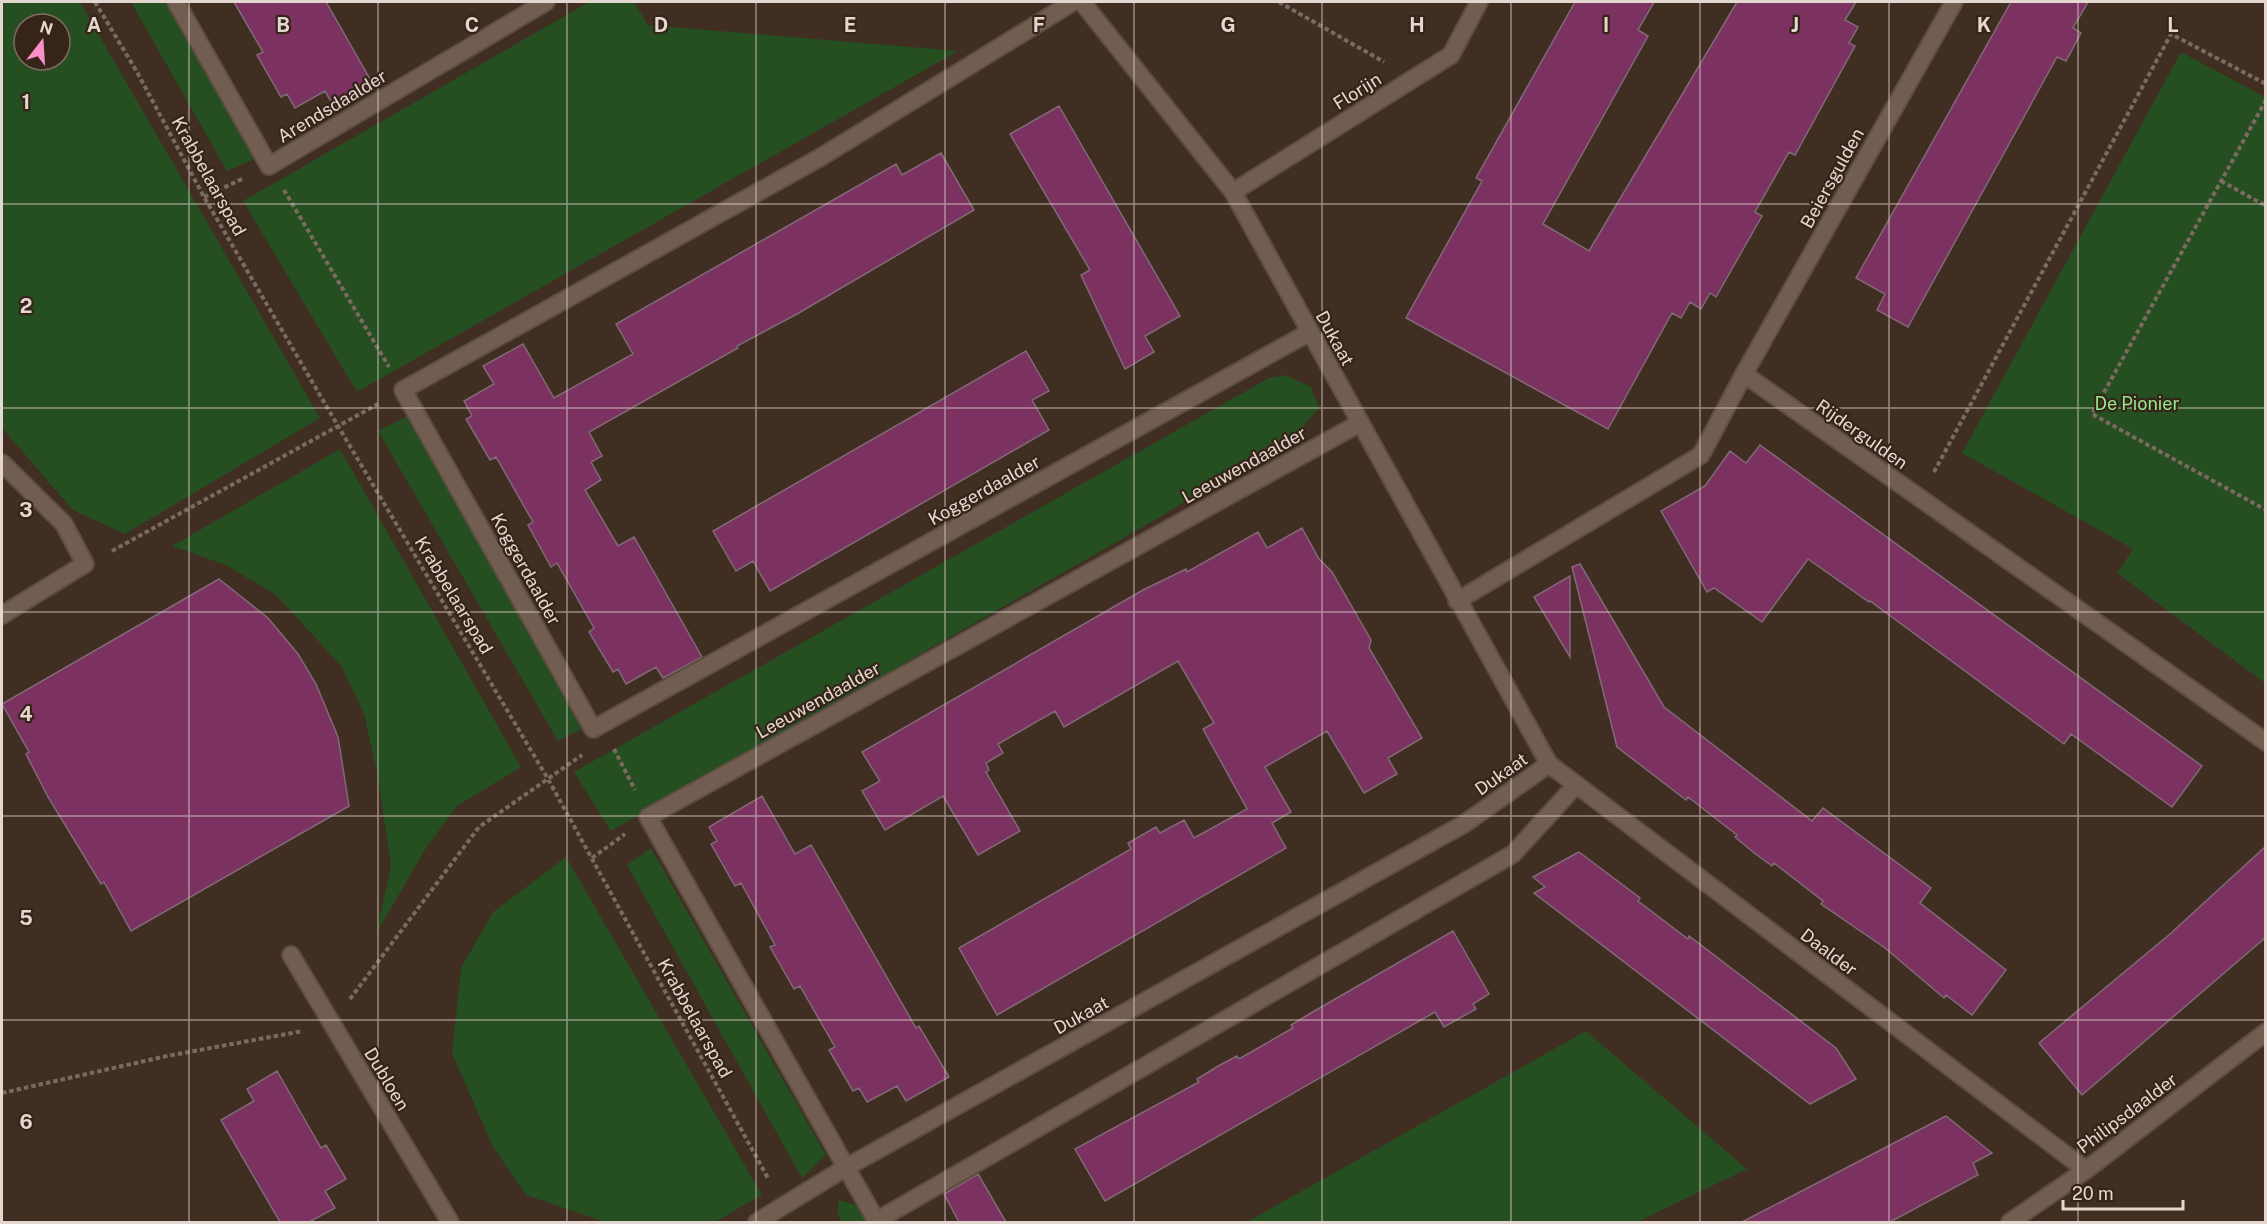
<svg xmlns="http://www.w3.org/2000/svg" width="2267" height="1224" font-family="'Public Sans',sans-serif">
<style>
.green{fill:#254e21;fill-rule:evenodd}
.building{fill:#7b3261;stroke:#816a77;stroke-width:1.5}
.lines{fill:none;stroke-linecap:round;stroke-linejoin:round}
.pedestrian-casing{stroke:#5c4c42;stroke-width:20}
.minor-casing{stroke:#5c4c42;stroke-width:20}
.path{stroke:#7b6a60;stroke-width:4;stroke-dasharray:4.5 3;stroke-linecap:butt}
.pedestrian{stroke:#725d51;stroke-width:16}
.minor{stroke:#725d51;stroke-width:16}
.grid{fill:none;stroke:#e4d7d0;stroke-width:1.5;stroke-opacity:0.55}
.labels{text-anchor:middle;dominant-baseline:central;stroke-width:4.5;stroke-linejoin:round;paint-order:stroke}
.street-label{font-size:18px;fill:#e4d7d0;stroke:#362419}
.park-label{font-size:18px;fill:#95e78c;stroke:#362419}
.grid-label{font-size:20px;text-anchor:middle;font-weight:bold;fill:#e4d7d0;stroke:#362419;stroke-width:4.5;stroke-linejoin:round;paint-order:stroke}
</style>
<rect width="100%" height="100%" fill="#412e23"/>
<path class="green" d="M2 2H80L320 418 125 534 73 510 2 428ZM24 24H60V60H24Z
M131 2H173L261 156 227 171Z
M589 2H634L648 25 958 51 357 392 243 201Z
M2181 52 2265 97V683L2117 573 2133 549 1962 453Z
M1285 375 1311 387 1319 408 1301 429 1155 520 611 831 574 772 1269 378Z
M408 416 587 726 558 741 378 431Z
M340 449 521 767 457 806 426 848 376 934 391 866 378 777 364 714 342 667 276 595 226 565 172 546Z
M651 848 826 1155 802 1178 627 865Z
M566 857 762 1195 715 1222H605L526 1195 493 1147 452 1053 461 968 493 912Z
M1586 1031 1747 1169 1637 1222H1247Z
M839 1200 856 1205 866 1222H841L837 1211Z"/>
<path class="building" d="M234 2H326L374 86 335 109 325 91 295 108 287 94 281 97 257 55 263 52Z
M1575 2H1654L1638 30 1648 36 1543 224 1589 251 1737 2H1856L1845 20 1858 27 1849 43 1855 46 1795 155 1789 152 1755 212 1762 216 1716 297 1710 293 1701 309 1690 302 1681 318 1672 313 1608 429 1406 318 1482 181 1476 178Z
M2011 2H2088L2073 28 2081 33 2066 61 2057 57 1908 327 1877 310 1885 294 1856 278Z
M1059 106 1180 316 1145 336 1154 352 1125 369 1081 275 1090 270 1010 134Z
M941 153 974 210 797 314 737 346 738 348 589 432 602 456 591 462 601 480 585 490 618 546 634 537 702 657 663 678 656 667 626 684 618 669 613 672 589 632 594 628 557 563 551 567 528 525 533 522 496 457 490 460 466 419 472 416 464 401 494 384 483 366 523 344 554 398 633 354 616 324 896 164 902 175Z
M1026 351 1049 391 1032 400 1049 430 770 591 753 561 736 571 713 531Z
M1760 445 2202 766 2172 807 2071 734 2064 744 1870 601 1869 602 1808 559 1762 622 1714 588 1707 592 1661 511 1705 486 1730 451 1746 463Z
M1302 528 1319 559 1332 572 1371 640 1369 648 1422 738 1388 758 1397 774 1364 793 1327 731 1265 767 1291 812 1272 823 1286 848 997 1015 959 948 1131 849 1128 843 1156 827 1160 833 1184 820 1194 838 1247 809 1203 729 1214 723 1178 661 1064 727 1055 711 998 744 1003 753 986 763 989 770 986 772 1020 831 978 855 943 796 885 830 862 791 880 781 862 752 1143 590 1186 569 1187 572 1258 532 1267 548Z
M1580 564 1664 707 1812 821 1823 808 1931 888 1920 903 2006 970 1972 1015 1946 995 1944 998 1885 948 1821 904 1823 901 1774 863 1772 866 1753 852 1735 837 1737 835 1688 797 1686 800 1617 747 1572 567Z
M1570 576V657L1534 597Z
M219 579 268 618 298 654 316 684 338 737 349 806 131 931 104 882 101 884 48 797 26 754 29 752 2 704Z
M762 796 795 854 811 845 916 1028 919 1026 949 1077 906 1101 897 1086 867 1102 859 1088 853 1091 829 1050 835 1047 800 986 794 989 770 947 775 945 741 883 735 886 711 844 717 841 709 827Z
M2265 847V938L2082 1095 2039 1043 2170 934Z
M1579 852 1640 898 1638 901 1688 939 1689 936 1836 1048 1856 1079 1810 1104 1534 893 1545 887 1533 877Z
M1453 931 1489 994 1473 1004 1476 1009 1444 1027 1435 1012 1105 1201 1075 1149 1199 1082 1197 1079 1220 1065 1237 1056 1239 1059 1293 1028 1291 1025 1311 1013Z
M277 1071 321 1148 326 1145 346 1179 325 1191 335 1208 309 1222H280L221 1120 254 1101 247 1089Z
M1946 1116 1992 1153 1973 1163 1978 1175 1890 1222H1742Z
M978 1174 1006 1222H959L944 1194Z"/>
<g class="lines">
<g class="pedestrian-casing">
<path id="pedestrian" d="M876 1221 1513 854 1576 785"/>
</g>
<g class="minor-casing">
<path id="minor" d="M176 2 269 166 546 2
M1073 2 821 157 403 390 593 729 1310 332
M1233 192 1451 55 1479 2
M1744 374 1954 2
M2 463 64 524 85 564 2 615
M1457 601 1701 455 1744 374 2266 742
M1549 764 2086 1170
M291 955 450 1222
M757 1222 845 1168 1464 824 1549 764 1233 192 1082 2
M877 1222 648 817 1360 423
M2010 1222 2086 1170 2266 1032"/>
</g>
<path class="path" d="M95 2 137 72 204 197 338 426 548 779 769 1180
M1279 2 1384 62
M2266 100 2092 414 2266 510
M2221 181 2266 206
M284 190 389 367
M204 197 244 178
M1934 472 2171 34 2266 84
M112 551 378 404
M614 749 635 790
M592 858 625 834
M350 999 479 827 582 755
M2 1093 167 1056 303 1031"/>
<use href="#pedestrian" class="pedestrian"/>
<use href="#minor" class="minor"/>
</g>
<path class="grid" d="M189 2V1222M378 2V1222M567 2V1222M756 2V1222M945 2V1222M1134 2V1222M1322 2V1222M1511 2V1222M1700 2V1222M1889 2V1222M2078 2V1222M2 204H2266M2 408H2266M2 612H2266M2 816H2266M2 1020H2266"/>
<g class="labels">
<g class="street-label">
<text transform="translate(1357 91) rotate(-32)">Florijn</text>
<text transform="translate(332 106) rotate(-31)">Arendsdaalder</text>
<text transform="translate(209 176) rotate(61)">Krabbelaarspad</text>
<text transform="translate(1832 178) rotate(-61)">Beiersgulden</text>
<text transform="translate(1335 338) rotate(61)">Dukaat</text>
<text transform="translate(1862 434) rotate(35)">Rijdergulden</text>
<text transform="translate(1244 465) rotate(-29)">Leeuwendaalder</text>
<text transform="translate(984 490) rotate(-29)">Koggerdaalder</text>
<text transform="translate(526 569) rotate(61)">Koggerdaalder</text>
<text transform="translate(454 595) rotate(59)">Krabbelaarspad</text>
<text transform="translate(818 700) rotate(-29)">Leeuwendaalder</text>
<text transform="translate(1501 774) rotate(-35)">Dukaat</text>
<text transform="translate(1829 952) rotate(37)">Daalder</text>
<text transform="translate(1081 1015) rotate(-29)">Dukaat</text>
<text transform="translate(695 1018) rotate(61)">Krabbelaarspad</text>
<text transform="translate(387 1079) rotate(59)">Dubloen</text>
<text transform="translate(2127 1113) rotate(-37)">Philipsdaalder</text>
</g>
<g class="park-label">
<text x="2137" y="403">De Pionier</text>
</g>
</g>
<g class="grid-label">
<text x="94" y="32">A</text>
<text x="283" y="32">B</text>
<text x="472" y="32">C</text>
<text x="661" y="32">D</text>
<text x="850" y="32">E</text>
<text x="1039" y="32">F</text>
<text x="1228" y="32">G</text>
<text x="1417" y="32">H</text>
<text x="1606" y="32">I</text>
<text x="1795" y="32">J</text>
<text x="1984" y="32">K</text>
<text x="2173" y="32">L</text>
<text x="26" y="109">1</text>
<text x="26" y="313">2</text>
<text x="26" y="517">3</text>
<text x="26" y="721">4</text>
<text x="26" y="925">5</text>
<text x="26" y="1129">6</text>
</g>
<rect width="2267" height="1224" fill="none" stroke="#e4d7d0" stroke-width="6"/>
<g transform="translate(42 42) rotate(17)"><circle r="28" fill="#362419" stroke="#7c6c62" stroke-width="1.5"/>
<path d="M0-4.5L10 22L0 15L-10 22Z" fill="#fa8fc7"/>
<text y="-9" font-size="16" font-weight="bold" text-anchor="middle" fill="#e4d7d0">N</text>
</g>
<path d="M2063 1200v9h120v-9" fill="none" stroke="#e4d7d0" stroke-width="3"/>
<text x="2072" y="1200" font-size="18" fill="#e4d7d0" stroke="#362419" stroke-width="4.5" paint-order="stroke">20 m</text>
</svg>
